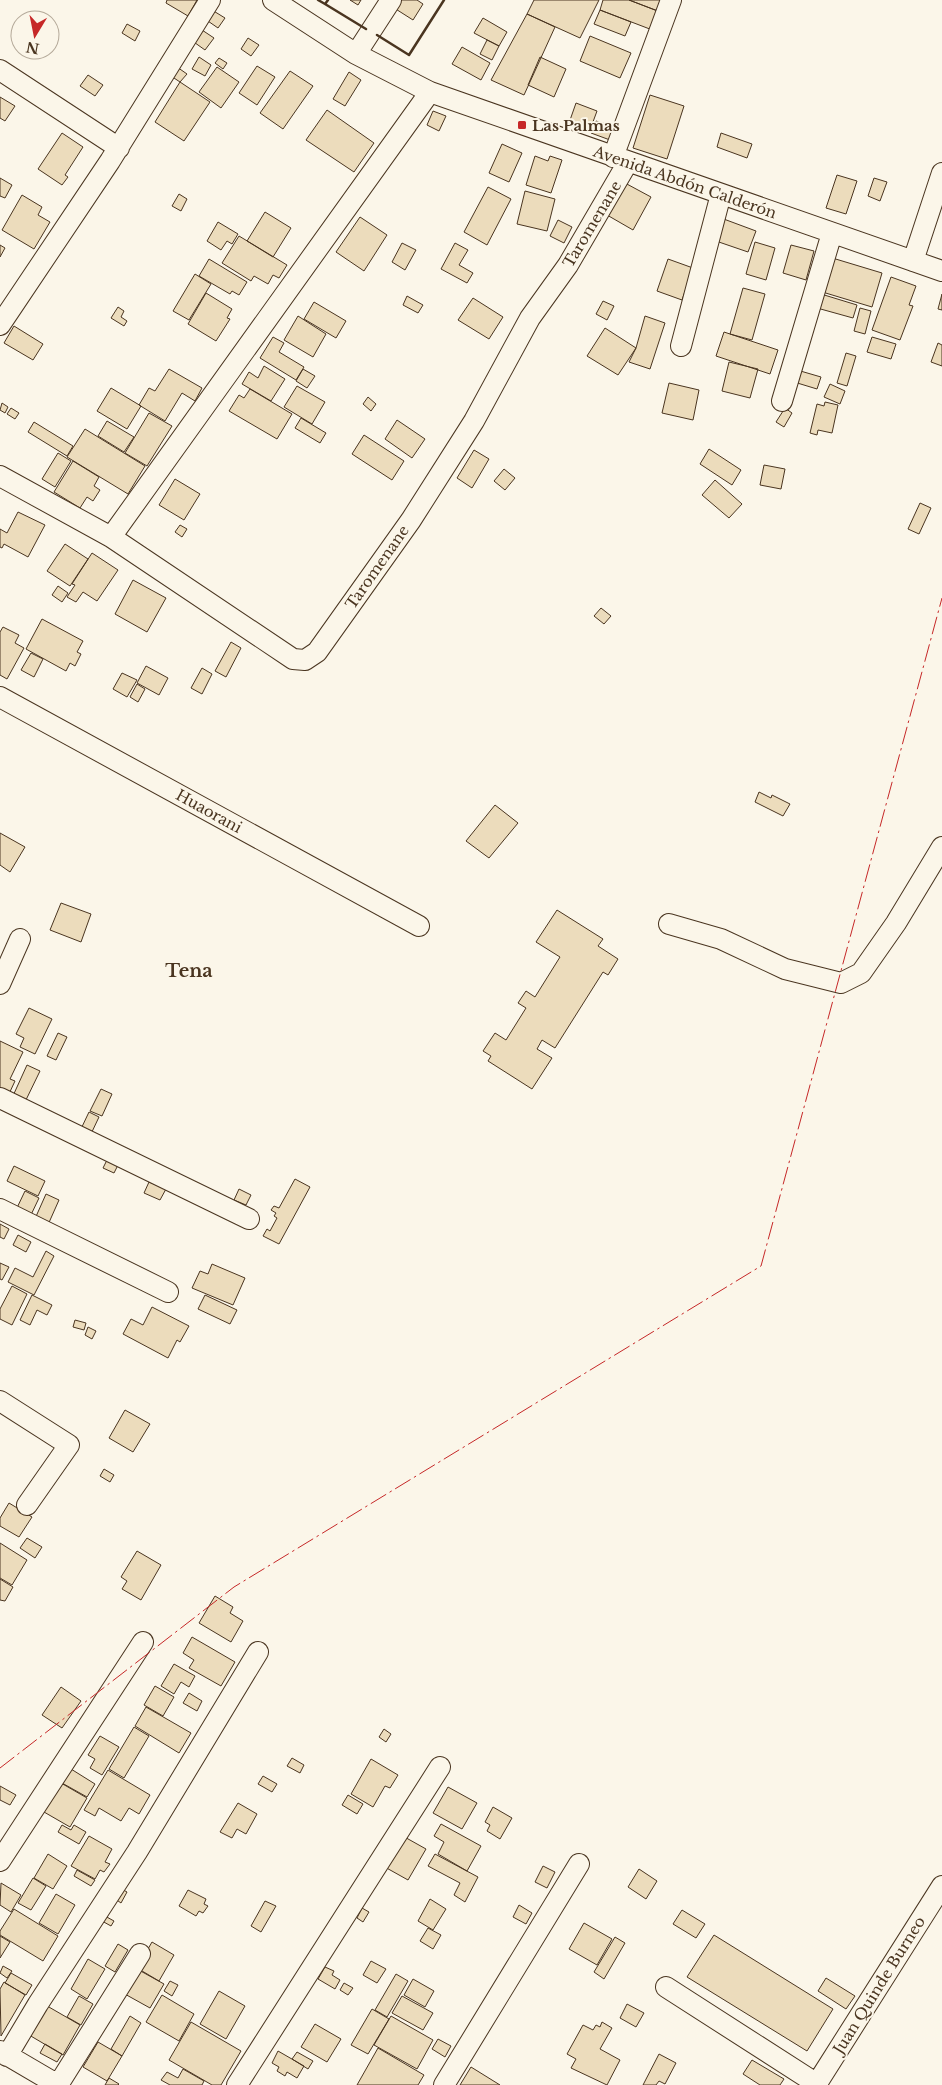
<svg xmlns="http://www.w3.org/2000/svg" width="942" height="2085" font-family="'Libre Baskerville',serif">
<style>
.building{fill:#ecdcbc;stroke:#4a3520}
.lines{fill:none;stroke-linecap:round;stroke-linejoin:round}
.minor-casing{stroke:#4a3520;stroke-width:22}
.minor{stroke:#fbf6e9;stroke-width:20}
.wall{stroke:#4a3520;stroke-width:2.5}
.power{stroke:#c62828;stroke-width:1;stroke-dasharray:18 4 2.5 4;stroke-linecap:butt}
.poi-dot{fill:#c62828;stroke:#fbf6e9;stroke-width:2}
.labels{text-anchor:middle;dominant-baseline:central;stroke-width:4;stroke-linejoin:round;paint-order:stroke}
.poi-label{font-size:15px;font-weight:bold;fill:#4a3520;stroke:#fbf6e9;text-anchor:start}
.street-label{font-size:15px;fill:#4a3520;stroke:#fbf6e9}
.quarter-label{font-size:18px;font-weight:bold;fill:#4a3520;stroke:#fbf6e9}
</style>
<rect width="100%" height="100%" fill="#fbf6e9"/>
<path class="building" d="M167 0H197L188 16 166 3Z
M350 0H361L358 5Z
M395 0H417L423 4 413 20 391 6Z
M534 0H599L580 38 527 14Z
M603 0H629L663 13 655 31 600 10Z
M629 0H668L663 13Z
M212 10 225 18 218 28 205 19Z
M600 10 631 22 625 36 594 24Z
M527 14 555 27 524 95 491 80Z
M483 18 507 32 499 46 474 33Z
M127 24 140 31 135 41 122 33Z
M199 28 214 38 205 50 191 40Z
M590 36 631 53 620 78 580 61Z
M248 38 259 45 251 56 241 49Z
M487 40 499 46 492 60 480 54Z
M462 47 490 63 481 80 452 64Z
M199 57 211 65 205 76 192 69Z
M540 57 566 69 554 97 528 85Z
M219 58 227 63 223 69 215 63Z
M257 66 275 77 257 105 239 93Z
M177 67 187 74 180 82 171 76Z
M217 67 239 82 221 108 199 92Z
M290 71 313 86 283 129 260 113Z
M349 72 361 80 345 106 333 99Z
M88 75 103 85 95 96 80 86Z
M180 82 210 102 184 141 155 122Z
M650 95 684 106 667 159 633 148Z
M0 97 15 106 5 121 0 118Z
M576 103 597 111 590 130 569 123Z
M327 110 374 143 354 172 306 140Z
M433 111 446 116 439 131 427 125Z
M596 121 615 127 610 140 591 133Z
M62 133 83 147 65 175 68 177 62 185 38 169Z
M721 133 752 144 747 158 717 147Z
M502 144 522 153 509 182 489 173Z
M535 156 548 161 550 156 562 160 551 193 526 185Z
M837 175 857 181 846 214 826 208Z
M0 178 12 185 5 198 0 196Z
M874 178 887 182 880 201 868 196Z
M625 183 651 197 633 230 607 215Z
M488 187 511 199 487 245 464 232Z
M525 191 555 199 547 231 517 224Z
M179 194 187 199 181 211 172 206Z
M22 195 42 207 38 215 50 222 34 249 2 230Z
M265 212 291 228 273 257 247 241Z
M360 217 387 235 364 271 336 252Z
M721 218 756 231 748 252 713 240Z
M558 220 572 227 564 243 550 236Z
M218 222 238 234 232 244 227 241 221 250 207 241Z
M239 236 287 265 279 278 273 275 268 284 254 276 251 281 222 263Z
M755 242 775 248 766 280 746 274Z
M402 243 416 250 405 270 392 262Z
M455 243 468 250 459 265 473 273 467 283 441 269Z
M0 245 5 248 0 257Z
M791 245 814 251 806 280 783 273Z
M829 257 882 273 872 307 819 291Z
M209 259 247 282 239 295 232 291 230 294 199 276Z
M668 259 693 268 682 300 657 291Z
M195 274 211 284 189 320 173 311Z
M891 277 916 286 909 305 913 306 900 340 872 330Z
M743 288 765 294 752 340 730 334Z
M206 293 232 309 227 318 230 319 216 341 188 324Z
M821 294 857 305 853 318 817 308Z
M942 294V310L938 309Z
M407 296 423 305 418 313 403 305Z
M473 298 503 317 489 339 458 320Z
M603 301 614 306 607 320 596 314Z
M314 302 346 321 336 338 304 319Z
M118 307 124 311 121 317 127 321 124 326 111 318Z
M860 308 871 311 865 334 854 331Z
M298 316 326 334 313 357 284 340Z
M645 316 665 323 650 369 629 362 636 348Z
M14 326 43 344 33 360 4 343Z
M605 328 636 348 618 375 587 356Z
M724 332 778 350 770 374 716 356Z
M273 337 284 343 279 352 304 367 296 380 260 358Z
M872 337 896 344 891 359 867 352Z
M938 343 942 345V366L931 362Z
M846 353 856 356 847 386 837 383Z
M729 362 758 369 750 398 722 391Z
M264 366 285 379 271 401 242 384 249 372 258 378Z
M169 369 202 388 195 401 182 393 165 421 139 405 149 388 155 391Z
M303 369 315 376 307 388 296 381Z
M797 370 821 377 817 389 794 382Z
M669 383 699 390 693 420 662 413Z
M830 384 845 391 840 404 824 397Z
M297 386 325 402 312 424 284 407Z
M111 388 141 406 127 429 97 411Z
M250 389 292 414 277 439 229 411 239 395 244 398Z
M368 397 376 404 371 411 363 404Z
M825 402 838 405 832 433 818 430 817 435 810 433 817 404 824 406Z
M2 403 8 407 5 413 0 410Z
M11 408 19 413 15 419 7 414Z
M785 408 792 413 784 427 776 422Z
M149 413 172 426 147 466 125 453Z
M301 418 326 433 320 443 295 428Z
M397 420 425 439 412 458 385 439Z
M107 421 134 437 124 452 98 436Z
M34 422 73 446 67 456 28 432Z
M85 429 145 466 128 494 67 457Z
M364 435 404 461 392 480 352 454Z
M709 449 741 470 732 485 700 464Z
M474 450 489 459 472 488 457 478Z
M58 453 71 461 55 487 42 479Z
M73 461 99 477 94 486 100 490 93 501 87 497 80 508 54 492Z
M764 465 785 469 781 489 760 485Z
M504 469 515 478 505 490 494 481Z
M175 479 200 494 184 520 159 505Z
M715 480 742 504 729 518 702 495Z
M920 503 931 508 919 534 908 529Z
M18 512 45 525 28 557 4 544 2 548 0 547V529L7 533Z
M180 525 187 529 182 537 175 532Z
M65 544 88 559 70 586 47 571Z
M92 553 118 570 97 601 83 592 76 602 67 597 75 585 72 584Z
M133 580 166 598 147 632 115 614Z
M58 586 68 593 62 602 52 595Z
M601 608 611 616 604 624 594 616Z
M42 619 83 641 77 652 81 654 75 666 70 663 66 671 26 649Z
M3 627 19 635 15 643 24 648 7 679 0 675V632Z
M231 642 241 648 226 677 215 671Z
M31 653 43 659 34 677 21 670Z
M146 666 168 678 159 695 137 683Z
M202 668 212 674 202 694 191 688Z
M122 673 137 680 127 697 113 689Z
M137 684 145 689 138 702 130 697Z
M759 792 771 798 772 795 790 804 783 816 755 802Z
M495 805 518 823 489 858 466 841Z
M0 833 25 847 10 872 0 865Z
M61 903 91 914 81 942 50 930Z
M557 910 603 939 598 946 618 959 608 975 603 972 555 1048 542 1040 537 1049 552 1058 532 1089 488 1061 491 1056 483 1051 495 1033 506 1040 526 1008 518 1003 526 991 535 997 560 957 536 942Z
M29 1008 52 1019 35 1054 20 1047 24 1038 16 1034Z
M58 1033 67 1037 56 1060 47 1056Z
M0 1041 23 1052 10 1079 15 1081 8 1096 0 1092Z
M27 1065 40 1071 24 1104 12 1098Z
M101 1089 112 1094 102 1116 90 1111Z
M89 1112 99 1117 90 1136 80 1131Z
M107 1160 118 1165 114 1173 103 1168Z
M14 1166 45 1181 38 1196 7 1181Z
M295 1179 310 1187 279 1244 263 1236 267 1229 270 1231 277 1218 274 1216 276 1213 271 1210 274 1206 279 1208Z
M149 1182 166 1189 160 1200 144 1193Z
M239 1189 251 1195 246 1205 234 1200Z
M25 1191 39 1198 29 1219 15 1212Z
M46 1194 59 1200 47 1227 34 1221Z
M0 1224 9 1229 4 1239 0 1237Z
M18 1235 31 1242 26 1252 13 1245Z
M46 1251 54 1256 34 1295 8 1282 15 1268 33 1277Z
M0 1263 9 1267 2 1280 0 1279Z
M212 1264 245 1278 233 1305 192 1288 200 1271 208 1274Z
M12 1286 27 1294 12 1325 0 1319V1309Z
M32 1295 52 1305 47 1315 37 1310 30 1325 20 1320Z
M205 1295 237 1310 230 1324 198 1309Z
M152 1307 189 1326 180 1342 177 1340 168 1358 123 1334 131 1319 143 1325Z
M75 1320 86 1323 84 1330 73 1327Z
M88 1327 96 1331 92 1339 85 1335Z
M125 1410 150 1424 133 1452 109 1438Z
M104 1469 114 1475 110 1482 100 1476Z
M9 1503 32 1517 19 1537 0 1526V1518Z
M27 1538 42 1547 35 1558 20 1548Z
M0 1543 27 1560 12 1585 0 1578Z
M137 1551 161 1565 141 1600 122 1589 127 1581 121 1577Z
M0 1579 13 1587 5 1601 0 1600Z
M215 1596 233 1607 230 1613 243 1621 231 1642 199 1623Z
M192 1637 235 1662 221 1686 189 1668 194 1660 183 1653Z
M174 1664 195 1676 189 1687 181 1682 174 1694 161 1686Z
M155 1686 174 1697 163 1716 144 1705Z
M61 1687 81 1701 62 1728 42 1715Z
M189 1693 202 1701 197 1711 183 1703Z
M146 1707 191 1733 179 1753 135 1726Z
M134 1727 149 1736 124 1778 109 1769Z
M384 1729 391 1734 386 1742 379 1737Z
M100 1736 119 1747 102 1775 90 1768 95 1759 88 1755Z
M292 1758 304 1765 300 1773 287 1766Z
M371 1759 398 1775 390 1788 385 1786 373 1807 351 1794Z
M71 1769 95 1784 87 1797 62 1783Z
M108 1770 150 1795 139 1814 129 1808 121 1821 99 1808 95 1816 84 1810Z
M263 1776 277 1784 272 1792 258 1784Z
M61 1783 87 1798 70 1827 44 1812Z
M0 1786 16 1795 10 1805 0 1800Z
M448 1787 477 1803 462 1829 433 1813Z
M348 1795 363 1804 357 1814 342 1805Z
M238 1803 257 1814 246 1834 237 1829 232 1838 220 1832Z
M493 1807 512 1818 500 1839 487 1831 490 1825 485 1822Z
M441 1824 481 1846 467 1871 438 1854 444 1842 434 1836Z
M62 1825 71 1830 74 1825 86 1832 79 1844 58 1832Z
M401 1835 426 1849 408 1880 383 1866Z
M89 1836 112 1849 105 1862 110 1864 104 1872 100 1870 95 1879 71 1866Z
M48 1854 67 1866 53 1889 34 1878Z
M435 1854 478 1877 465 1902 454 1895 460 1883 428 1866Z
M543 1866 555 1872 547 1888 535 1882Z
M639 1869 657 1881 646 1899 628 1887Z
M77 1870 95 1880 91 1886 74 1876Z
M33 1878 46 1886 31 1910 18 1903Z
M1 1883 21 1895 11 1912 0 1905Z
M120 1888 127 1892 121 1903 114 1898Z
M188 1890 206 1899 204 1904 208 1906 203 1913 199 1911 196 1916 179 1906Z
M56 1894 75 1905 58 1934 39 1923Z
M430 1899 446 1909 433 1930 418 1921Z
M265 1901 276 1906 261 1932 251 1926Z
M519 1905 532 1913 526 1924 513 1917Z
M362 1908 369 1912 363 1922 357 1918Z
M14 1909 58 1936 43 1961 0 1935V1931Z
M682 1910 705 1924 696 1938 673 1924Z
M105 1916 114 1921 111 1926 102 1921Z
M584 1923 612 1939 597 1965 569 1949Z
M428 1928 441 1935 433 1949 420 1941Z
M714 1935 833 2009 807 2051 687 1977Z
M0 1936 10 1942 0 1958Z
M615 1937 625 1943 604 1979 594 1972Z
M152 1942 174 1955 159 1981 137 1968Z
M118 1944 128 1950 115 1972 105 1966Z
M88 1959 105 1969 87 1999 71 1989Z
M371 1961 386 1969 377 1983 363 1975Z
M3 1966 12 1971 7 1978 0 1973Z
M325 1967 334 1971 332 1975 340 1980 335 1989 318 1979Z
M137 1969 164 1984 150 2008 123 1993Z
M11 1973 32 1985 26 1995 5 1983Z
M396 1974 408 1981 387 2017 375 2010Z
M826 1978 855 1996 846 2009 818 1991Z
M413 1979 434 1991 425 2007 404 1995Z
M170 1981 178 1985 172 1996 164 1991Z
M4 1982 25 1995 1 2036 0 1989Z
M344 1983 353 1988 348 1995 340 1990Z
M219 1991 245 2006 226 2039 200 2024Z
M162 1995 194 2014 179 2041 146 2022Z
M79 1996 93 2004 81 2025 67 2017Z
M402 1996 433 2013 423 2030 392 2013Z
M42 2003 80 2025 63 2055 24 2032Z
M627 2004 644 2013 636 2027 620 2018Z
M372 2009 389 2019 368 2054 351 2045Z
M130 2016 141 2023 122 2056 111 2049Z
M391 2016 433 2040 417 2069 374 2045Z
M191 2022 241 2051 221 2085H212L169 2060Z
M602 2022 612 2028 600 2049 620 2060 607 2085 571 2068 576 2059 567 2054 583 2025 593 2030 596 2025 600 2027Z
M315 2024 341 2039 327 2062 301 2047Z
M438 2039 451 2046 445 2057 432 2049Z
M98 2042 122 2056 107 2081 83 2067Z
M45 2044 62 2054 57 2062 40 2053Z
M378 2048 424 2075 418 2085H357Z
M278 2051 304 2066 297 2078 287 2072 285 2076 277 2071 279 2067 272 2063Z
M297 2052 313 2061 308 2069 292 2059Z
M659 2054 676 2063 665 2084 659 2081 656 2085H643Z
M752 2060 784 2079 780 2085H760L743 2074Z
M471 2067 500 2085H460Z
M183 2069 204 2081 202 2085H170L161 2080 167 2072 178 2078Z
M109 2078 119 2084 118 2085H105Z"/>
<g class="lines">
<g class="minor-casing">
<path id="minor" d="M273 0 356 54 430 92 942 271
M356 54 391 0
M0 70 119 148
M613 157 671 0
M913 261 942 173
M0 325 110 161 210 0
M681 346 721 194
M782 401 832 233
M0 476 111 537 293 659 305 660 317 652 411 520 474 421 530 318 568 265 628 162
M111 537 430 92
M0 697 419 926
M669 924 721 939 785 969 841 983 861 973 896 923 942 847
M0 984 20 939
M0 1098 249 1219
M0 1209 168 1292
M0 1401 69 1445 27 1505
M0 1861 143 1642
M666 1987 817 2084
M0 2051 58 2085
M7 2056 38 2004 137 1852 258 1652
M58 2085 140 1954
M237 2085 440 1767
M444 2085 579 1864
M816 2085 942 1886"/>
</g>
<use href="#minor" class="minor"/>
<path class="wall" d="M318 0 325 4
M328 0 325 4 366 29
M377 35 409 55 444 0"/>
<path class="power" d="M0 1768 234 1587 761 1266 942 598"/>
</g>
<rect class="poi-dot" x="517" y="120" width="10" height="10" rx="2.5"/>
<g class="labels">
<g class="poi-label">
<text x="532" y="125">Las Palmas</text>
</g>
<g class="street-label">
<text transform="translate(685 182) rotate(19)">Avenida Abdón Calderón</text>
<text transform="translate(592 224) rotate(-59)">Taromenane</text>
<text transform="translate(377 567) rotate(-55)">Taromenane</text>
<text transform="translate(209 811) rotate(29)">Huaorani</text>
<text transform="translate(879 1985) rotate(-58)">Juan Quinde Burneo</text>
</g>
<g class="quarter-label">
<text x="189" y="971">Tena</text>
</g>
</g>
<g transform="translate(35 35) rotate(190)"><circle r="24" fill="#fbf6e9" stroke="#b4a999"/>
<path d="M0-4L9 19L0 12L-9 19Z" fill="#c62828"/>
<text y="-8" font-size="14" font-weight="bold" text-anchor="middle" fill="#4a3520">N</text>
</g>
</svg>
